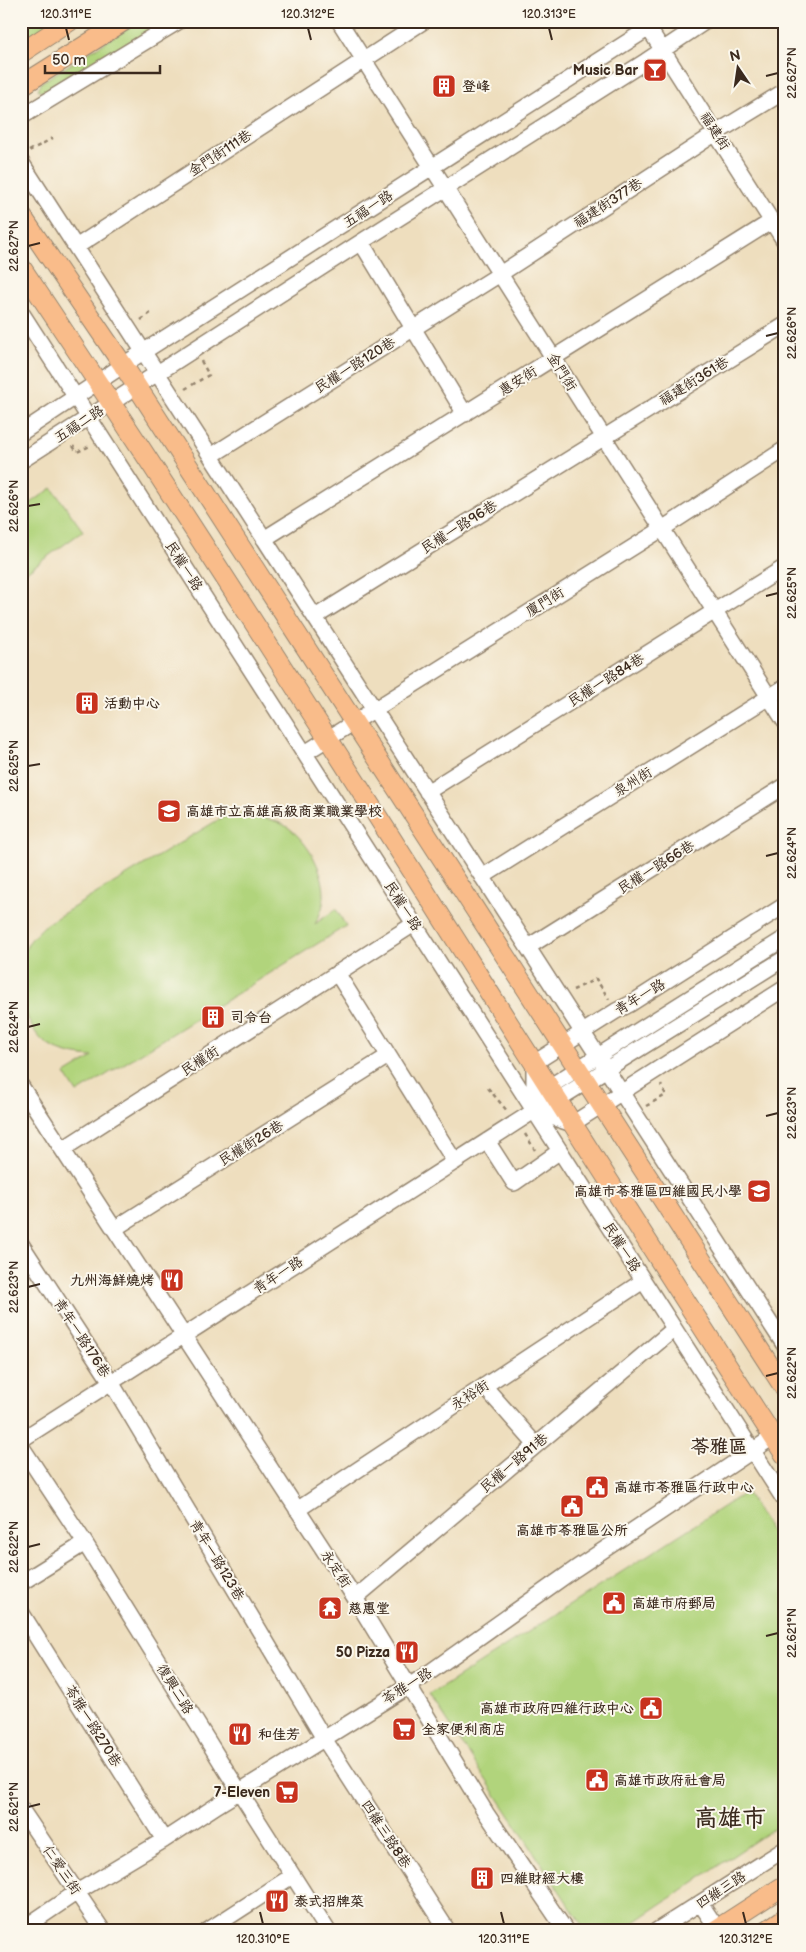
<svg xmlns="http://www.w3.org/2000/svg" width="806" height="1952" font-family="'Balsamiq Sans','LXGW WenKai TC',sans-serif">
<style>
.grass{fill:#b1d47c;stroke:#767f4d}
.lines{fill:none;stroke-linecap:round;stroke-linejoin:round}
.minor-casing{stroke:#94846e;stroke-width:18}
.major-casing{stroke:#94846e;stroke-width:21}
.path{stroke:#94846e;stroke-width:2.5;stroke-dasharray:4 4;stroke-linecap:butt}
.minor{stroke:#fff;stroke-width:15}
.major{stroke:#f9bc8a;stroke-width:19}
.ticks{fill:none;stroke:#3b2a1e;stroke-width:2}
.labels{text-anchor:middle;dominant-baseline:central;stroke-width:4;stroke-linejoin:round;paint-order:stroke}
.poi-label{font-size:14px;font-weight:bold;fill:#3b2a1e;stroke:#fbf7ec;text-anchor:start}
.street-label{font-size:14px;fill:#3b2a1e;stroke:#fbf7ec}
.district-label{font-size:19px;font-weight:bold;fill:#3b2a1e;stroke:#fbf7ec}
.town-label{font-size:24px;font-weight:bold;fill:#3b2a1e;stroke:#fbf7ec}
.neatline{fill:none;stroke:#3b2a1e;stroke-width:2}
.ticks-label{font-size:12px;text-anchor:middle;fill:#3b2a1e}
</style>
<rect width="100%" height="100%" fill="#fbf7ec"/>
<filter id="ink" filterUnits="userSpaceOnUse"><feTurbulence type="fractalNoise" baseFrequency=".02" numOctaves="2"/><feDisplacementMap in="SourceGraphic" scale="10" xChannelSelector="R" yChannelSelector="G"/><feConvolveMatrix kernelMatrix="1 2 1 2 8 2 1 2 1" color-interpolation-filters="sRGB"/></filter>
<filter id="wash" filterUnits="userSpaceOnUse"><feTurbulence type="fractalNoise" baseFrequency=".0096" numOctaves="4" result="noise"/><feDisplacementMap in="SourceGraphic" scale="20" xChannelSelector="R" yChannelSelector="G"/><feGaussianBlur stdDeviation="1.12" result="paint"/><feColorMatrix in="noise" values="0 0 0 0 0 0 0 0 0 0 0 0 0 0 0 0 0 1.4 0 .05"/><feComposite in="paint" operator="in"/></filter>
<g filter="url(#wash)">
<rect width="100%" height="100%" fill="#eedebe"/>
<path class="grass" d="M25 21H58L21 45V23Z
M139 21H170L46 96 38 89 42 82Z
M52 488 83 531 22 575 21 510Z
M240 814C255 815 276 819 289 828 308 843 324 870 324 895 324 906 320 915 315 924L336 909 346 926 77 1093 65 1074 93 1057C78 1056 61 1053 48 1045 20 1026 14 973 28 944 32 937 41 930 46 924L221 818Z
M746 1492 785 1554V1821L621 1931H586L430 1695Z"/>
</g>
<g filter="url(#ink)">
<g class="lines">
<g class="minor-casing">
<path id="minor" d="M339 21 785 722
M644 21 785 242
M21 117 179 21
M21 162 785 1346
M361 242 465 414
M76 247 424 21
M21 312 785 1501
M21 433 143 352 660 21
M211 456 500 274 716 133 785 91
M21 461 361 242 646 61 706 21
M264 539 772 221
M315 617 785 325
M305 753 662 529 785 449
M427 792 785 567
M482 877 785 687
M528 947 785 786
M337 973 455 1162
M21 1086 355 1598 486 1813 566 1931
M544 1095 549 1087 785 938
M534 1111V1063L616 1011 630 1004 785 905
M534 1111 572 1124 785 988
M487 1141 514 1183 560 1151
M63 1149 414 924
M114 1229 388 1056
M21 1244 111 1382 323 1737 448 1931
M484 1386 536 1445
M21 1440 534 1111 557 1100 785 958
M21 1446 85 1543 229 1775 328 1931
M297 1510 643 1281
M21 1583 85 1543
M355 1598 674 1329
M21 1612 164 1840
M21 1809 103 1931
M700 1903 719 1931
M21 1930 77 1892 164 1840 216 1806 423 1677 575 1569 785 1429
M207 1931 292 1876
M656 1931 785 1849"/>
</g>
<g class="major-casing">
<path id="major" d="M21 53 70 21
M21 86 124 21
M21 215 123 365 785 1389
M21 267C283 658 528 1060 785 1455
M714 1931 785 1885
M766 1931 785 1918"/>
</g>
<path class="path" d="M29 151 53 138
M141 320 152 312
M185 389 209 375 201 361
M73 446 77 452 90 446
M573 990 596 979 609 999
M488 1088 508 1112
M646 1106 666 1095 661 1085
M525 1134 535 1150"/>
<use href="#minor" class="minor"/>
<use href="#major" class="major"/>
</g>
</g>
<path class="ticks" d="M66 28 69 40M308 28 311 40M549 28 552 40M766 76 778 73M28 246 40 243M766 336 778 333M28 506 40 504M766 596 778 593M28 766 40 764M766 856 778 853M28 1027 40 1024M766 1116 778 1113M28 1287 40 1284M766 1376 778 1373M28 1547 40 1544M766 1636 778 1633M28 1807 40 1804M260 1912 263 1924M501 1912 504 1924M743 1912 746 1924"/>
<defs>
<g id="bar-square" transform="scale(1.25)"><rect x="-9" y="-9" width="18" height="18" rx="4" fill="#c8321e" stroke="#fbf7ec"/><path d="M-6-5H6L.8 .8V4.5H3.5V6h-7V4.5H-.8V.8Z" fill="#fff"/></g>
<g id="building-square" transform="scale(1.25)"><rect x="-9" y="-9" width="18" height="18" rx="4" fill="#c8321e" stroke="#fbf7ec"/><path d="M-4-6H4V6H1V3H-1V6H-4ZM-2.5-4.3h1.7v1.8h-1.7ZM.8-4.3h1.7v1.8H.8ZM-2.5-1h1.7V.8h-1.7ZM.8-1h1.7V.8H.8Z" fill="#fff"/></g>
<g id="school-square" transform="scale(1.25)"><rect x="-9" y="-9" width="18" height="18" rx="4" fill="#c8321e" stroke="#fbf7ec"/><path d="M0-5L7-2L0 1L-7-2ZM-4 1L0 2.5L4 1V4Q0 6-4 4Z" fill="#fff"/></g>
<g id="restaurant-square" transform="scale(1.25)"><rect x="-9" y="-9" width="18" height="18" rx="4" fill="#c8321e" stroke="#fbf7ec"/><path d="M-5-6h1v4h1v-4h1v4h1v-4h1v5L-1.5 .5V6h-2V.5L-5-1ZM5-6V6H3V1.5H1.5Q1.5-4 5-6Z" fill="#fff"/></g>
<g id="civic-square" transform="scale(1.25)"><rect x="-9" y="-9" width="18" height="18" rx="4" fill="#c8321e" stroke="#fbf7ec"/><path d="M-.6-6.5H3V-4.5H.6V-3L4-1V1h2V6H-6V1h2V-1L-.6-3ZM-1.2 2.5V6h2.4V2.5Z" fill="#fff"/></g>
<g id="temple-square" transform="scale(1.25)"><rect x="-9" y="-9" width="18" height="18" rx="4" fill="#c8321e" stroke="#fbf7ec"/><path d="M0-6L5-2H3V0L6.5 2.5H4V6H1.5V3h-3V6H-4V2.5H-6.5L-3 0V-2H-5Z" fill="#fff"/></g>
<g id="supermarket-square" transform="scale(1.25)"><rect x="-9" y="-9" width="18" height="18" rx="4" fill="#c8321e" stroke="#fbf7ec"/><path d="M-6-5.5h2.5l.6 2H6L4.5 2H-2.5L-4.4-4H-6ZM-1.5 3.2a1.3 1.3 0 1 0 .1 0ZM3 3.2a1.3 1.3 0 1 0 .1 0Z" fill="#fff"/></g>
</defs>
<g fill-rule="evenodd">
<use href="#bar-square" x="655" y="70"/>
<use href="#building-square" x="444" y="86"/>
<use href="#building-square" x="87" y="703"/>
<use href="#school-square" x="169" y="811"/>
<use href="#building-square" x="213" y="1017"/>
<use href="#school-square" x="759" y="1191"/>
<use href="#restaurant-square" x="172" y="1280"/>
<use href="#civic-square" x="597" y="1487"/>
<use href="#civic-square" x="572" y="1506"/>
<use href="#civic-square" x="614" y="1603"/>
<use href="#temple-square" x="330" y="1608"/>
<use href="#restaurant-square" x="407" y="1652"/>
<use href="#civic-square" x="651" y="1708"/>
<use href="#supermarket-square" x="404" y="1729"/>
<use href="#restaurant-square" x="240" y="1734"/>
<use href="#civic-square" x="597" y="1780"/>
<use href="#supermarket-square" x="287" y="1792"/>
<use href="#building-square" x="482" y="1878"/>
<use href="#restaurant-square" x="277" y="1901"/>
</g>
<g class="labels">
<g class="poi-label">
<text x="638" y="70" text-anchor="end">Music Bar</text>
<text x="462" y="86">登峰</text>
<text x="104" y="703">活動中心</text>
<text x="186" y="811">高雄市立高雄高級商業職業學校</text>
<text x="230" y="1017">司令台</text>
<text x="742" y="1191" text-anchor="end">高雄市苓雅區四維國民小學</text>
<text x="154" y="1280" text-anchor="end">九州海鮮燒烤</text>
<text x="614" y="1487">高雄市苓雅區行政中心</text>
<text x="572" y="1530" text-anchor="middle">高雄市苓雅區公所</text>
<text x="632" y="1603">高雄市府郵局</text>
<text x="348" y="1608">慈惠堂</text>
<text x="390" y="1652" text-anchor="end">50 Pizza</text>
<text x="634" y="1708" text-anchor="end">高雄市政府四維行政中心</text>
<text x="422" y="1729">全家便利商店</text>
<text x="258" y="1734">和佳芳</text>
<text x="614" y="1780">高雄市政府社會局</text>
<text x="270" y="1792" text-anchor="end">7-Eleven</text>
<text x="500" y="1878">四維財經大樓</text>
<text x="294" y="1901">泰式招牌菜</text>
</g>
<g class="street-label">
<text transform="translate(715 131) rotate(57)">福建街</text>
<text transform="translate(220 153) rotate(-33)">金門街111巷</text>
<text transform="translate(608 203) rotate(-33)">福建街377巷</text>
<text transform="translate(368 209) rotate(-33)">五福一路</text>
<text transform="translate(355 365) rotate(-32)">民權一路120巷</text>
<text transform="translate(562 372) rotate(58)">金門街</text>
<text transform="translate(518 381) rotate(-32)">惠安街</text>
<text transform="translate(694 381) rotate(-32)">福建街361巷</text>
<text transform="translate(79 424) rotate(-33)">五福二路</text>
<text transform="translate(459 527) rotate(-32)">民權一路96巷</text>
<text transform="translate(184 566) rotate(57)">民權一路</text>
<text transform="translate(545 602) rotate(-32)">廈門街</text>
<text transform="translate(606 680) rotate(-32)">民權一路84巷</text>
<text transform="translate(633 782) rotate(-32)">泉州街</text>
<text transform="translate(656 867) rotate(-32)">民權一路66巷</text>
<text transform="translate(403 906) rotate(57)">民權一路</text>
<text transform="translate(640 997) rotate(-31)">青年一路</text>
<text transform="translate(200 1061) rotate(-33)">民權街</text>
<text transform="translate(251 1143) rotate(-32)">民權街26巷</text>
<text transform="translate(622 1247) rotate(57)">民權一路</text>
<text transform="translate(278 1275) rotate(-33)">青年一路</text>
<text transform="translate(82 1338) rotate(57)">青年一路176巷</text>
<text transform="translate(470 1395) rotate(-33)">永裕街</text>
<text transform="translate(514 1463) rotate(-40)">民權一路91巷</text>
<text transform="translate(217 1560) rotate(59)">青年一路123巷</text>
<text transform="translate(336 1569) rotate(56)">永定街</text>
<text transform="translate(407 1686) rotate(-32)">苓雅一路</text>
<text transform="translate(175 1689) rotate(58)">復興二路</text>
<text transform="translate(93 1726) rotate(58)">苓雅一路270巷</text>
<text transform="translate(386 1834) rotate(57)">四維三路8巷</text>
<text transform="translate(62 1870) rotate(56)">仁愛三街</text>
<text transform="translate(721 1890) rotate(-33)">四維三路</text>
</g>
<g class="district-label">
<text x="719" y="1447">苓雅區</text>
</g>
<g class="town-label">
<text x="730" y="1818">高雄市</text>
</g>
</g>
<rect width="806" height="1952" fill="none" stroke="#fbf7ec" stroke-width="55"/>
<g transform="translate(738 68) rotate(347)" stroke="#fbf7ec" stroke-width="4" paint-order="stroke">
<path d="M0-4L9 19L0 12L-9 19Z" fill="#3b2a1e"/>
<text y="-8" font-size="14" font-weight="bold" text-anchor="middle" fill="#3b2a1e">N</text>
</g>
<path d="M45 65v8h115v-8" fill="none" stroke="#3b2a1e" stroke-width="2.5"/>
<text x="52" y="65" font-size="15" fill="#3b2a1e" stroke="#fbf7ec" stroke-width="4" paint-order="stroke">50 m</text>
<rect x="28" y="28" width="750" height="1896" class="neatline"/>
<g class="ticks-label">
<text x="66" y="18">120.311°E</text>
<text x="308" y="18">120.312°E</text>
<text x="549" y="18">120.313°E</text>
<text transform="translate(792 73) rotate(-90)" y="4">22.627°N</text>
<text transform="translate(14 246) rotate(-90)" y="4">22.627°N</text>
<text transform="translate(792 333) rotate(-90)" y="4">22.626°N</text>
<text transform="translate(14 506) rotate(-90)" y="4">22.626°N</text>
<text transform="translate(792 593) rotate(-90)" y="4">22.625°N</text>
<text transform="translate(14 766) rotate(-90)" y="4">22.625°N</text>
<text transform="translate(792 853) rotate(-90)" y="4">22.624°N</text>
<text transform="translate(14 1027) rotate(-90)" y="4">22.624°N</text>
<text transform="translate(792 1113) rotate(-90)" y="4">22.623°N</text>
<text transform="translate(14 1287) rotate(-90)" y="4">22.623°N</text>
<text transform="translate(792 1373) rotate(-90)" y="4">22.622°N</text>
<text transform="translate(14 1547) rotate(-90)" y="4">22.622°N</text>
<text transform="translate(792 1633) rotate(-90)" y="4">22.621°N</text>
<text transform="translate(14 1807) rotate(-90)" y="4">22.621°N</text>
<text x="263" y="1943">120.310°E</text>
<text x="504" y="1943">120.311°E</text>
<text x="746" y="1943">120.312°E</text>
</g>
</svg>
